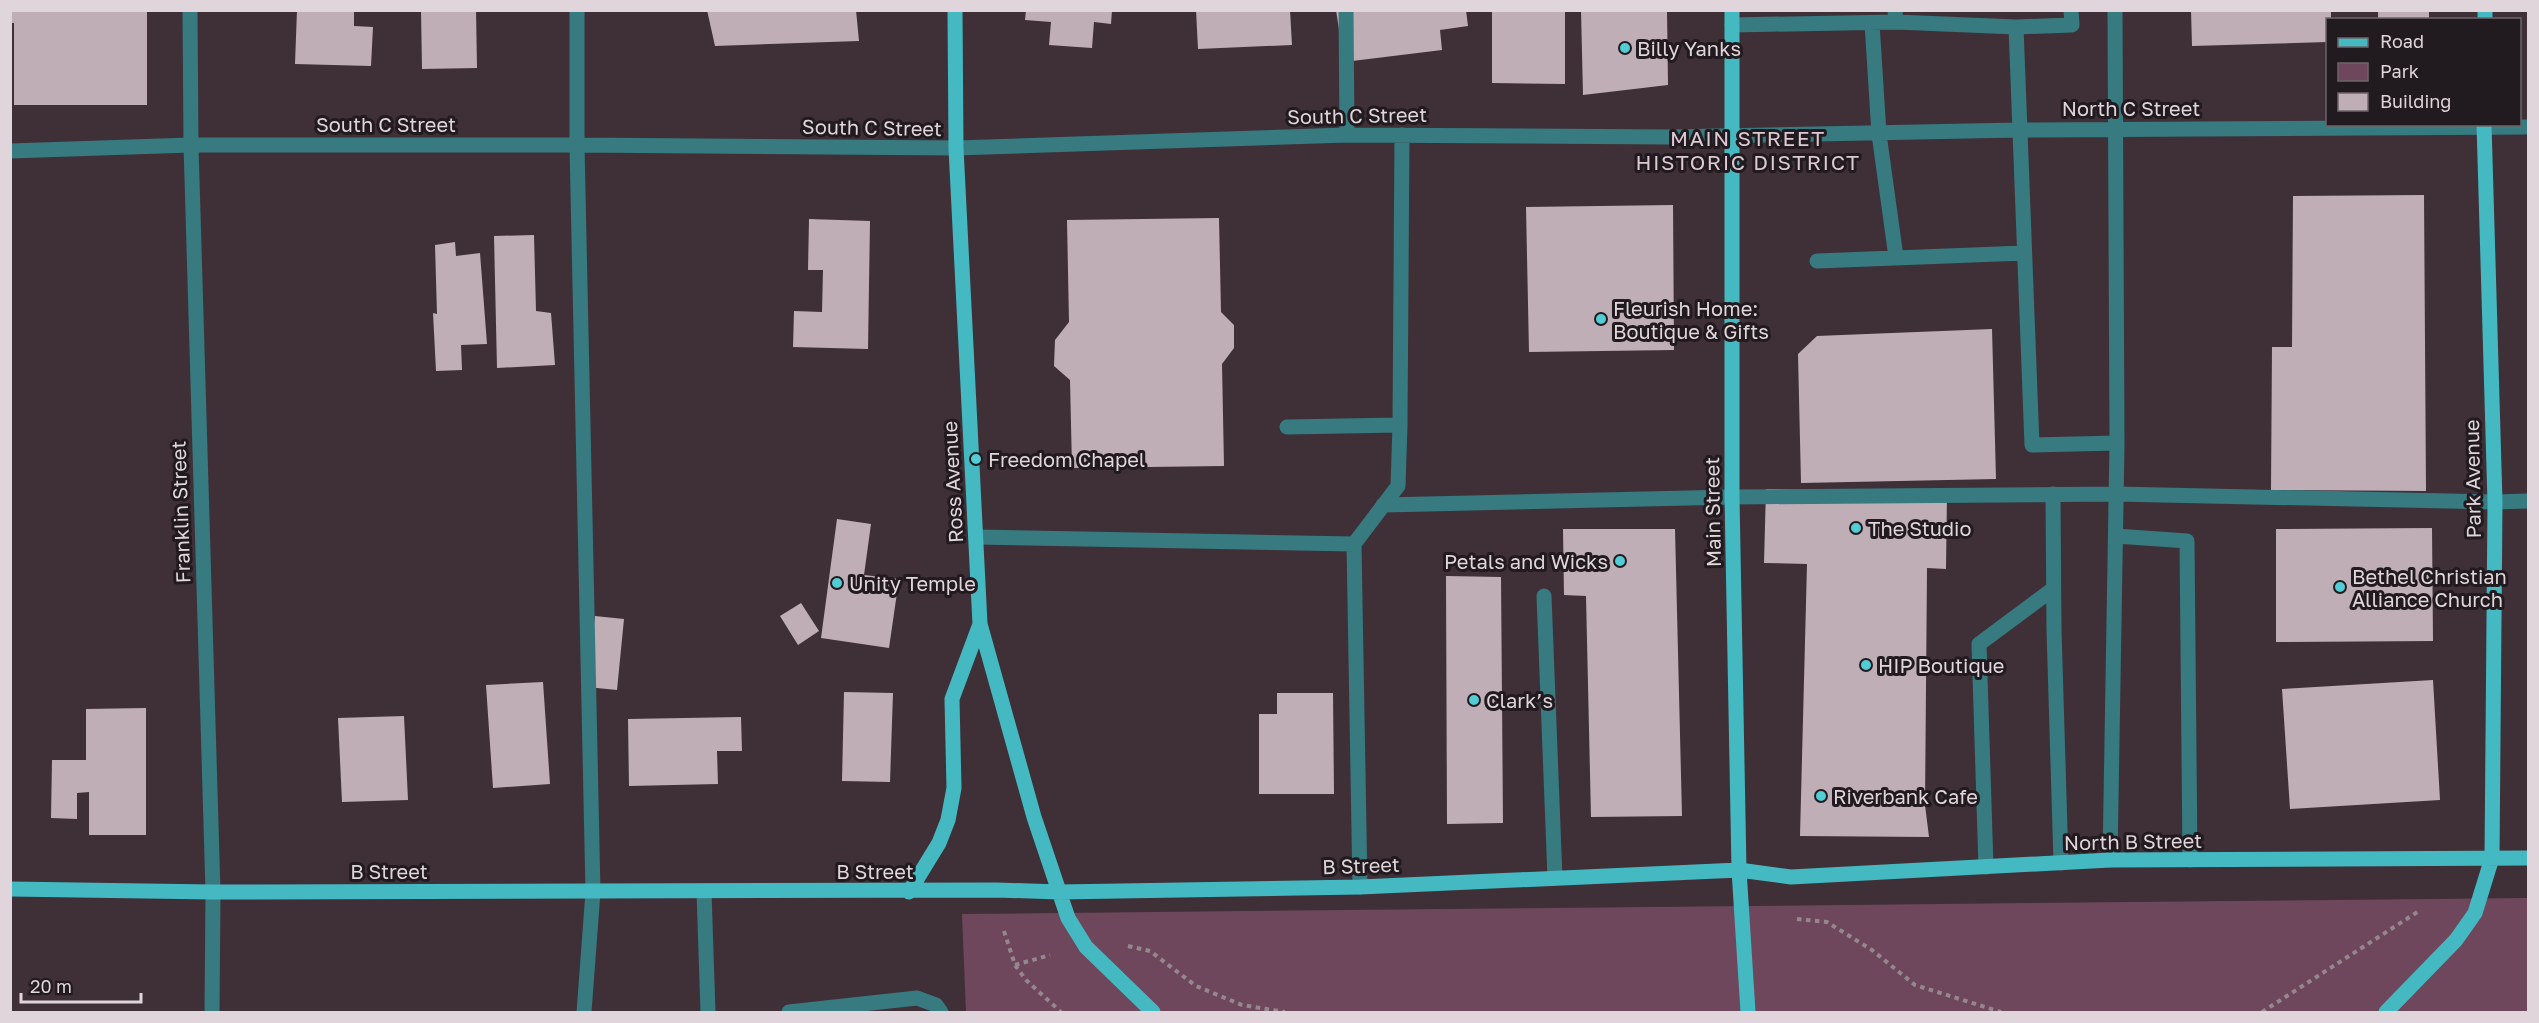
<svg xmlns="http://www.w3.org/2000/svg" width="2539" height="1023" font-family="'Golos Text',sans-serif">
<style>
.green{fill:#6f475c}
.building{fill:#c0aeb7}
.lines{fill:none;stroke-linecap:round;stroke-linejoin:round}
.path{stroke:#94888e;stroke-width:4;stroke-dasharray:4.5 4.5;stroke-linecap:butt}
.minor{stroke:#377a80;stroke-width:15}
.major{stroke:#45b9c2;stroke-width:15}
.poi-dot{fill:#52ccd5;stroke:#211a1e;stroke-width:2}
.labels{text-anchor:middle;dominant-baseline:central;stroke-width:6;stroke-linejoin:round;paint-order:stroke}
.poi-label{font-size:20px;fill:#dfd5da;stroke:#211a1e;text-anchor:start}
.street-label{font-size:20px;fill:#dfd5da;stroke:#211a1e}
.neighbourhood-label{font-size:21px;letter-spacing:1.5px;fill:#dcc9d3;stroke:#211a1e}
</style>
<rect width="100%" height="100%" fill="#3f3038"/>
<path class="green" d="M2528 898V1012H966L962 914Z"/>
<path class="building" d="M10 10H147V105H14V23H10Z
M297 10H354V26L373 27 371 66 295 64Z
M421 10H476L477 68 422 69Z
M707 10H856L859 41 715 46Z
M1026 10H1112L1111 24 1094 22 1092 48 1049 45 1051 22 1025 20Z
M1196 10H1290L1292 45 1198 49Z
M1336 10H1466L1468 26 1440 30 1442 50 1344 62Z
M1492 10H1565V84L1492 83Z
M1581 10H1667L1668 85 1583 95Z
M2191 10H2331V20H2328V42L2192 46Z
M2378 10H2429V20H2378Z
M2424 195 2426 491 2271 490 2272 347H2292L2293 196Z
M1673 205 1674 350 1529 352 1526 207Z
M1219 218 1221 312 1234 325V348L1222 364 1224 466 1072 468 1070 380 1054 366 1055 340 1069 322 1067 220Z
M809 219 870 221 868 349 793 347 794 311 822 312 823 270H808Z
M534 235 536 311 551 313 555 365 497 368 494 236Z
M455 242 456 256 480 253 487 344 461 345 462 370 436 371 433 313 437 314 435 245Z
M1992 329 1996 479 1801 483 1798 354 1817 336Z
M1766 489 1947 493 1946 569 1927 568 1925 805 1929 837 1800 836 1807 564 1764 563Z
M837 519 871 524 864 575 899 579 889 648 821 638Z
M2432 528 2433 641 2276 642V529Z
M1563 529H1675L1682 816 1591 817 1586 596 1564 595Z
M1446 576 1501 577 1503 823 1447 824Z
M801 603 819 631 798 645 780 616Z
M595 616 624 619 617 690 587 687Z
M2433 680 2440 800 2290 809 2282 689Z
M543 682 550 784 493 788 486 685Z
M844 692 893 693 890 782 842 781Z
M1277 693H1333L1334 794H1259V714H1277Z
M146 708V835H89V792L77 793V819L51 818 52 760H86V709Z
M404 716 408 800 342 802 338 718Z
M741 717 742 751H717L718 784 629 786 628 719Z"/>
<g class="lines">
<path class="path" d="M1797 919 1827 922 1872 950 1915 985 2001 1012
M1004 931 1015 965 1026 980 1061 1012
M1128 946 1150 951 1196 986 1242 1005 1285 1012
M1015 965 1050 955
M2262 1012 2419 911"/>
<path class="minor" d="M190 10 191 145 213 892 212 1012
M577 10V145L593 892 584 1012
M1346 10 1347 135
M1896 22 2016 27 2072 25 2071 10
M1872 23 1879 134 1896 257
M1732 25 1896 22 1895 10
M2016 27 2032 445 2117 443
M10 151 191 145H577L956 148 1347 135 1671 137 2019 130 2528 127
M1817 261 2024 253
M1287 427 1400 425 1402 135
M2053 494 2054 630 2061 863
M1383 505 1732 497 2116 494 2495 502 2528 501
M2116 536 2187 541 2190 860
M976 537 1354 544
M1544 596 1555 878
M2110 860 2117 443 2115 10
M1986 867 1979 644 2053 589
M1360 887 1354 544 1398 486 1400 425
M704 892 708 1012
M789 1012 917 998 936 1005 941 1012"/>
<path class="major" d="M955 10 956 148 980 624 1034 817 1068 918 1086 947 1153 1012
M1732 10V497L1739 870 1748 1012
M2485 20V10
M10 889 213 892 997 890 1059 892 1360 887 1739 870 1791 877 2110 860 2528 858
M909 892 939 843 948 820 954 788 952 699 980 624
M2386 1012 2456 940 2475 913 2492 858 2495 502 2484 124"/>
</g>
<g class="poi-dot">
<circle cx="1625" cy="48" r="6"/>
<circle cx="1601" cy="319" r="6"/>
<circle cx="976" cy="459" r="6"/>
<circle cx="1856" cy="528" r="6"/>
<circle cx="1620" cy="561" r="6"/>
<circle cx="837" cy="583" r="6"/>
<circle cx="2340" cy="587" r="6"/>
<circle cx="1866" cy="665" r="6"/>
<circle cx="1474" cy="700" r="6"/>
<circle cx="1821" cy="796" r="6"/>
</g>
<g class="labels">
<g class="poi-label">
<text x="1637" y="48">Billy Yanks</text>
<text x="1613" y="308">Fleurish Home:<tspan x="1613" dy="23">Boutique &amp; Gifts</tspan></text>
<text x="988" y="459">Freedom Chapel</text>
<text x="1868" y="528">The Studio</text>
<text x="1608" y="561" text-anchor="end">Petals and Wicks</text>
<text x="2352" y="576">Bethel Christian<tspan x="2352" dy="23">Alliance Church</tspan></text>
<text x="849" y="583">Unity Temple</text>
<text x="1878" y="665">HIP Boutique</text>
<text x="1486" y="700">Clark’s</text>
<text x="1833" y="796">Riverbank Cafe</text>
</g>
<g class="street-label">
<text x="2131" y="108">North C Street</text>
<text transform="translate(1357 115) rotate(-1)">South C Street</text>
<text x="386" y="124">South C Street</text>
<text transform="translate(872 127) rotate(1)">South C Street</text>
<text transform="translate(2472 479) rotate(-91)">Park Avenue</text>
<text transform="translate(952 482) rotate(-93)">Ross Avenue</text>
<text transform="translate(180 512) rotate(-92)">Franklin Street</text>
<text transform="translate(1712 512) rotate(-91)">Main Street</text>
<text transform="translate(2133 841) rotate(-1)">North B Street</text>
<text transform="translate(1361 865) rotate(-2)">B Street</text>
<text x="389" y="871">B Street</text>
<text x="875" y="871">B Street</text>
</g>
<g class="neighbourhood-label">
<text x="1748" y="138">MAIN STREET<tspan x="1748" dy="24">HISTORIC DISTRICT</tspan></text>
</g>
</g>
<rect width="2539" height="1023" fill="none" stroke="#dfd5da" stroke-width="24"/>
<rect x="2326" y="18" width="195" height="108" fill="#211a1e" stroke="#6d6569" stroke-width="1.5"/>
<rect x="2338" y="38" width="30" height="9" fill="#45b9c2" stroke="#6d6569" stroke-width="1.5"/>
<text x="2380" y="48" font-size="18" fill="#dfd5da">Road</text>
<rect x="2338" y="63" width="30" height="18" fill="#6f475c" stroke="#6d6569" stroke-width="1.5"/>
<text x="2380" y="78" font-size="18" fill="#dfd5da">Park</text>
<rect x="2338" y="93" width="30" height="18" fill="#c0aeb7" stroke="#6d6569" stroke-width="1.5"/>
<text x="2380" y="108" font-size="18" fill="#dfd5da">Building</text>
<path d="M21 993v9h120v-9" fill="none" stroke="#dfd5da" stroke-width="3"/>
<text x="30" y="993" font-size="18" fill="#dfd5da" stroke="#211a1e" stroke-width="4.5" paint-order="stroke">20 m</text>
</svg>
